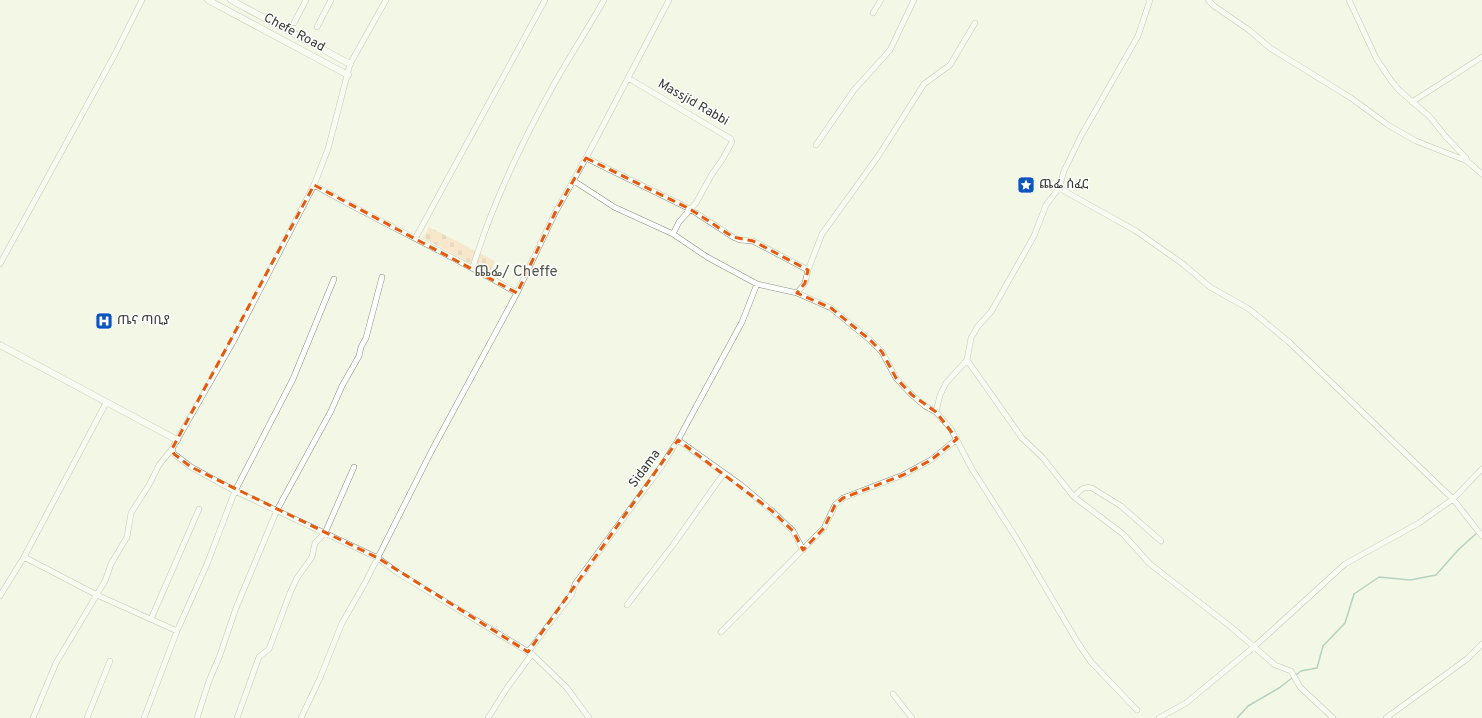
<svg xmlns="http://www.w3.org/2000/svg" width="1482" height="718" font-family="Overpass,'Noto Sans Ethiopic',sans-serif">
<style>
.cemetery{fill:url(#cemetery-stones)}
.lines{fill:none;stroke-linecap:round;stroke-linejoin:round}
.stream{stroke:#67a593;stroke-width:1.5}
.minor-casing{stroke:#8a8e7f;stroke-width:6}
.tertiary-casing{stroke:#8a8e7f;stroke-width:7}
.minor{stroke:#fff;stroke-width:5}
.tertiary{stroke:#fff;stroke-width:6}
.marked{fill:none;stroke:#e8590c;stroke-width:3;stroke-dasharray:8 5;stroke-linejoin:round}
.labels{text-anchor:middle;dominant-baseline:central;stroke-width:3;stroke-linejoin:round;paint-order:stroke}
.street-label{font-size:13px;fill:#373832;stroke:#fff}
.poi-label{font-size:13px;fill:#373832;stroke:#fff;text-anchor:start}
.quarter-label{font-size:15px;fill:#54584a;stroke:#fff}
</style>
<defs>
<pattern id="cemetery-stones" width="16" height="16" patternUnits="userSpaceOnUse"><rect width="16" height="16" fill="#fdd2ac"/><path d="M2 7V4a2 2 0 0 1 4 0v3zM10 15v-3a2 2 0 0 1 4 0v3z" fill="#d9b594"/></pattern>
</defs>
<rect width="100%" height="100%" fill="#f2f7e6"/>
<path class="cemetery" d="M429 227 495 261 489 273 423 238Z"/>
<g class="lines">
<path class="stream" d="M1237 718 1248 706 1279 688 1301 671 1317 668 1323 646 1345 623 1354 594 1379 577 1410 580 1436 575 1459 549 1477 533"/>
<g class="minor-casing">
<path id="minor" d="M386 0 350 64 328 149 314 185 233 342 172 449 174 454 191 467 235 491 378 558 398 573 532 654 567 688 589 718
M1208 0 1214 6 1249 30 1270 48 1351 98 1388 125 1416 141 1467 161
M1349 0 1376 58 1392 82 1400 91 1430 117 1446 137 1466 158 1467 161 1482 174
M873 13 881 0
M294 23 306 0
M317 27 331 0
M628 78 731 139 732 142 722 160 712 174 696 203 679 222 673 234
M1412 102 1482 57
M816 145 854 90 890 50 914 0
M586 158 690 209 733 237 740 240 753 241 808 270
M574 181 614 207 673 234 707 257 757 284 797 293 831 308 870 340 882 352 896 378 912 395 925 406 936 412 951 429 972 469 1018 541 1078 643 1091 662 1137 710
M314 185C381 223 450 254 517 293
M1059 188 1136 231 1183 264 1210 287 1249 309 1260 318 1289 342 1453 499 1482 536
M416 237 545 0
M0 264 115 54 142 0
M473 267C491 207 522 142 553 86 569 57 588 29 604 0
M797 293 805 283 808 270 822 234 879 155 924 84 950 65 975 23
M967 360 1022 438 1043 458 1074 497 1123 534 1150 564 1231 627 1275 665 1291 671 1300 687 1333 718
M936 412 940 395 946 383 967 360 971 338 978 326 991 312 1034 236 1046 205 1059 188 1064 171 1081 136 1138 36 1150 0
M678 440 741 485 772 511 793 531 803 550
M1074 497C1079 491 1083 486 1092 488L1121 506 1161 541
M24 557 97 595 177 631
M0 596 24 557 106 403
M627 605 673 545 724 473
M151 619 199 509
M721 632 824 528 835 505 843 498 903 475 931 460 957 439
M528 652 572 594 575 584 661 467 678 440 742 322 757 284
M893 694 912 718
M33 718 56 663 105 581 111 564 127 537 131 513 149 485 159 465 172 449
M87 718 110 661
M144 718 177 631 207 564 235 491 293 379 334 279
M197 718 209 681 220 655 236 608 277 510 331 411 342 386 359 356 361 347 366 338 382 277
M237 718 259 657 269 649 290 593 297 578 312 557 315 543 325 533 354 467
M301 718 320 678 342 623 365 583 431 452 517 293 555 213 586 158 669 0
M488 718 507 688 532 654
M1159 718 1186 703 1255 646 1345 564 1419 523 1453 499 1482 469
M1386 718 1467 659 1482 644"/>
</g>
<g class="tertiary-casing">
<path id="tertiary" d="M208 0 348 75
M231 0 350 64
M0 345 177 440"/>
</g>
<use href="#minor" class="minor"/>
<use href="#tertiary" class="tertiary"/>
</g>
<path d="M0 0H1482V718H0ZM586 158 690 209 733 237 753 241 808 270 805 283 797 293 831 308 870 340 882 352 896 378 912 395 936 412 957 439 931 460 903 475 843 498 835 505 824 528 803 550 793 531 772 511 678 440 528 652 378 558 191 467 174 454 172 449 314 185 517 293 555 213Z" fill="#f2f7e6" fill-opacity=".55" fill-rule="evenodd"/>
<path class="marked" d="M586 158 690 209 733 237 753 241 808 270 805 283 797 293 831 308 870 340 882 352 896 378 912 395 936 412 957 439 931 460 903 475 843 498 835 505 824 528 803 550 793 531 772 511 678 440 528 652 378 558 191 467 174 454 172 449 314 185 517 293 555 213Z"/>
<defs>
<g id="sight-square" transform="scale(0.9)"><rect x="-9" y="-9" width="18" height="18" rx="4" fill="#0c54be" stroke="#fff"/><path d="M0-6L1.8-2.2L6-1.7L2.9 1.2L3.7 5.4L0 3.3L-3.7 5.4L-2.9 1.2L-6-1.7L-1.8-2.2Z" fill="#fff"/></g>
<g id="hospital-square" transform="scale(0.9)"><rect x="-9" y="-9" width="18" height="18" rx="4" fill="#0c54be" stroke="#fff"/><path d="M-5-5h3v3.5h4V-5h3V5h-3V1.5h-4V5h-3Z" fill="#fff"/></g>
</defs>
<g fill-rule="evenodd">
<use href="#sight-square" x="1026" y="185"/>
<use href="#hospital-square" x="104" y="321"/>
</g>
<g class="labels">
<g class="street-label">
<text transform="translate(294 33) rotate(28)">Chefe Road</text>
<text transform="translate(693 103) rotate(30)">Massjid Rabbi</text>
<text transform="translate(645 469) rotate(-54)">Sidama</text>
</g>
<g class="poi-label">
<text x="1039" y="185">ጨፌ ሰፈር</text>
<text x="117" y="321">ጤና ጣቢያ</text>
</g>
<g class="quarter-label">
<text x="516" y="272">ጨፌ/ Cheffe</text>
</g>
</g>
</svg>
